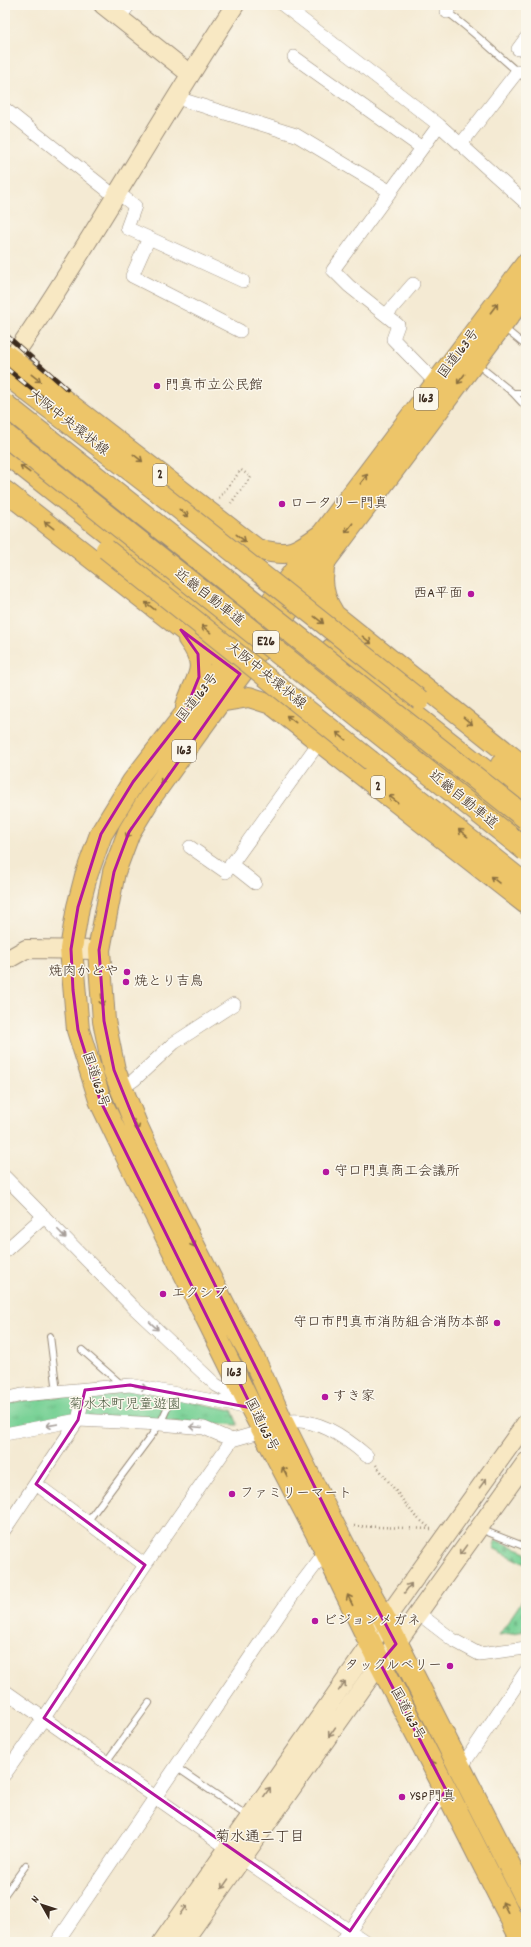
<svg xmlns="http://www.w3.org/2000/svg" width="531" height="1947" font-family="Dekko,'Klee One',sans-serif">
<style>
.grass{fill:url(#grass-tufts);stroke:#5a7e5a}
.cemetery{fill:url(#cemetery-stones);stroke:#5a7e5a}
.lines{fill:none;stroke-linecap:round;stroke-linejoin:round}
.lane-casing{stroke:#988a78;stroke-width:8}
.street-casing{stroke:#988a78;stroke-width:14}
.secondary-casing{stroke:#988a78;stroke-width:20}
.primary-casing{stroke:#988a78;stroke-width:22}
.highway-casing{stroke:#988a78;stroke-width:24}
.path{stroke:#988a78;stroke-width:2.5;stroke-dasharray:1 3;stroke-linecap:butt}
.lane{stroke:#fff;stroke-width:6}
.street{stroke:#fff;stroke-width:13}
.secondary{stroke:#f8e8c3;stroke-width:18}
.primary{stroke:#edc569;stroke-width:20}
.highway{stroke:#edc569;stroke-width:22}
.rail-casing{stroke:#3b2a1e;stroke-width:4.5}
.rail{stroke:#fbf7ec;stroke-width:3;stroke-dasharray:9;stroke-linecap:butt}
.primary-bridge-casing{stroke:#988a78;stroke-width:22;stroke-linecap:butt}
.highway-bridge-casing{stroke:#988a78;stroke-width:24;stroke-linecap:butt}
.primary-bridge{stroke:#edc569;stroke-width:20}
.highway-bridge{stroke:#edc569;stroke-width:22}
.oneway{stroke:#8b7040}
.oneway2{stroke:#a79f9a}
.oneway3{stroke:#9a8970}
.marked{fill:none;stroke:#b5179e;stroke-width:3;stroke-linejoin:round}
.poi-dot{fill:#b5179e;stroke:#fbf7ec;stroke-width:1.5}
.labels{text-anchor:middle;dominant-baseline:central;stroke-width:3;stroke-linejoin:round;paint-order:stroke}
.shield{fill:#fbf7ec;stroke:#75685c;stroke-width:1}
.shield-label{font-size:13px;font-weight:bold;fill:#3b2a1e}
.street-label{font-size:14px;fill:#3b2a1e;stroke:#fbf7ec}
.poi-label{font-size:14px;fill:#3b2a1e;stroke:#fbf7ec;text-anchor:start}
.park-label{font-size:14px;fill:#4e5c42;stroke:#fbf7ec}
.neighbourhood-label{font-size:15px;fill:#3b2a1e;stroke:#fbf7ec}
</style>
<defs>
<pattern id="grass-tufts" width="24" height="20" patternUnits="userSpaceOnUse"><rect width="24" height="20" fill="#7ad297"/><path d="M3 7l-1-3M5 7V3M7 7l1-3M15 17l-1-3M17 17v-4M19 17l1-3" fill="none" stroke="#6ab482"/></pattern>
<pattern id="cemetery-stones" width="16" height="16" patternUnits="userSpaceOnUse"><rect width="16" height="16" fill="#7ad297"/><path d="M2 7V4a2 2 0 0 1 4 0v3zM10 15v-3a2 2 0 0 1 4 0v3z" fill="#6ab482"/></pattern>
</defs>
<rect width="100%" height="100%" fill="#fbf7ec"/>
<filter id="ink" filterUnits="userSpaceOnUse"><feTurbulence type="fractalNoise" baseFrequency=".025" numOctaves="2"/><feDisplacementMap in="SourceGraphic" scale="8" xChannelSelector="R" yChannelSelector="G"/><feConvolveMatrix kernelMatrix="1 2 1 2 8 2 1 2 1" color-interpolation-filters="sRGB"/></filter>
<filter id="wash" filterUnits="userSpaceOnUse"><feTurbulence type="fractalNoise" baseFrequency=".012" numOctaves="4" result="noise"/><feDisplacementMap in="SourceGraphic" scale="16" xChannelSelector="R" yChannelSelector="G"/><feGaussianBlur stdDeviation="0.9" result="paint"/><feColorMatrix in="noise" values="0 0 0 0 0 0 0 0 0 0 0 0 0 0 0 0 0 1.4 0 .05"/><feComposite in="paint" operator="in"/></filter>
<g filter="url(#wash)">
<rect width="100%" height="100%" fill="#f4ead3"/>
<path class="grass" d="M130 1389 232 1410 238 1425 80 1417 5 1427V1404L19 1401Z"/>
<path class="cemetery" d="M496 1540 526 1552V1564L493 1548Z
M526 1595V1631L499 1635Z"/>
</g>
<g filter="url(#ink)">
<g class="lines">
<g class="lane-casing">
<path id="lane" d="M447 12C475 32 499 57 526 79
M504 328 526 346
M477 364 513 393 526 407
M513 393H526
M50 1336 57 1392
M82 1350 122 1385
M87 1522 160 1424 174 1393
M480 1529 526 1547
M106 1762 149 1703
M176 1767 249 1817
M5 1894 26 1865"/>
</g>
<g class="street-casing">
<path id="street" d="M283 5 439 125 526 203
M447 12 452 5
M119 18 129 5
M518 49 526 38
M294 57 422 148
M177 98 296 135 391 192
M5 109 116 197
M461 144 517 72
M118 193 135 206 127 228 243 281
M149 238 132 276 240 331
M386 315 413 284
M437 384 393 339 398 325 349 286 333 270 439 125
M190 847 226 872 320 741
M231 864 255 883
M121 1089 134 1080 174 1043 234 1004
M5 1177 132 1306 216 1385 247 1402
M5 1251 44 1216
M5 1399 22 1395 130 1385 250 1408
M282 1422C314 1415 344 1436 367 1456
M5 1434 78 1420 160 1424 204 1428 232 1440 264 1431
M36 1484 145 1565
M5 1529 78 1420 85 1390
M418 1613 453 1640 479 1654 526 1648
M5 1691 243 1859 366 1942
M460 1769 526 1671
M5 1774 44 1718 145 1565 232 1440
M57 1942 291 1597 326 1551
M342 1942 446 1790"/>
</g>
<g class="secondary-casing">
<path id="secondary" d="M103 5 190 74
M11 359C33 329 53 297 73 265 127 179 179 90 235 5
M5 961 26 949 99 950
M162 1942 371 1644 385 1620 526 1423
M183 1942 380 1663 396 1644 526 1462"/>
</g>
<g class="primary-casing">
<path id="primary" d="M5 354 257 549C288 557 294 554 319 536
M5 374 154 489
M5 420 526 834
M5 453 255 650
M5 491 238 673
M327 557C320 577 322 595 333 612
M290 579 526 768
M331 649 526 802
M219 702 249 697 271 704 526 904
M186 706C195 676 211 670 188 639
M371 761 526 884
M501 764 526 784"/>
</g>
<g class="highway-casing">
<path id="highway" d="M526 292 219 702 149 799 129 832 114 872 99 950 104 1021 114 1070 137 1127 175 1209 230 1317 255 1361 282 1422 334 1526 354 1565 385 1620 526 1898
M523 1942 446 1790 380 1663 326 1551 249 1403 134 1171 100 1100 78 1030 71 949 78 907 86 876 101 834 133 782 243 640 526 265"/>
</g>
<path class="path" d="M5 326 10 331
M219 498 241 470 251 477 231 503
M376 1465 415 1516 430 1528
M354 1526 431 1529"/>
<use href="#lane" class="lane"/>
<use href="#street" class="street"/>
<use href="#secondary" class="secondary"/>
<use href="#primary" class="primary"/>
<use href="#highway" class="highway"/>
<g class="rail-casing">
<path id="rail" d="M5 334 67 389
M5 367 51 405"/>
</g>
<use href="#rail" class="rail"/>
<g class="primary-bridge-casing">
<path id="primary-bridge" d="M154 489 420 700
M106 549 371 761"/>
</g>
<g class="highway-bridge-casing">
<path id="highway-bridge" d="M5 405 526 818
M5 435 526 850"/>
</g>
<use href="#primary-bridge" class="primary-bridge"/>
<use href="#highway-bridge" class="highway-bridge"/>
</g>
<defs><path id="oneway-shaft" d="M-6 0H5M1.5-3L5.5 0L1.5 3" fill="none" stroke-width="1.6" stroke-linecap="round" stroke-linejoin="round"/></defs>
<g class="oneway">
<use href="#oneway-shaft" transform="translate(494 308) rotate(-53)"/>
<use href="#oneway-shaft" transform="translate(36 378) rotate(38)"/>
<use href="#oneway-shaft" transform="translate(461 379) rotate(127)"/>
<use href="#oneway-shaft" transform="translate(138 458) rotate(38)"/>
<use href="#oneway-shaft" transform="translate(25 469) rotate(-143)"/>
<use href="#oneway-shaft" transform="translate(364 479) rotate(-53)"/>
<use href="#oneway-shaft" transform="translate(184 513) rotate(38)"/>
<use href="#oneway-shaft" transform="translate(49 525) rotate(-142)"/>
<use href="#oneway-shaft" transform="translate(349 528) rotate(127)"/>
<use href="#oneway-shaft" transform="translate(241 538) rotate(38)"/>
<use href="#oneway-shaft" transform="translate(150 606) rotate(-142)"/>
<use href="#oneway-shaft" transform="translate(319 620) rotate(38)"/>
<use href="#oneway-shaft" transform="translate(206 629) rotate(-141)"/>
<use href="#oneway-shaft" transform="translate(367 640) rotate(39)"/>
<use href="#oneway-shaft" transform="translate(291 719) rotate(-142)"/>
<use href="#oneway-shaft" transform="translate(468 721) rotate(39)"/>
<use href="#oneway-shaft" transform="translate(341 736) rotate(-141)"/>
<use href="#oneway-shaft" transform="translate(164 779) rotate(125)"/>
<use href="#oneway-shaft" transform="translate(393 799) rotate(-142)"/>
<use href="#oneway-shaft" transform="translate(129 833) rotate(116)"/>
<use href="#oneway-shaft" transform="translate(463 833) rotate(-141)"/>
<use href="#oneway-shaft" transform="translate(495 880) rotate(-142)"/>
<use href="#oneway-shaft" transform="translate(102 1000) rotate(84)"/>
<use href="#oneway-shaft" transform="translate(136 1125) rotate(67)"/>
<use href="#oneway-shaft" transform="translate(192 1242) rotate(63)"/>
<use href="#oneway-shaft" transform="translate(285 1472) rotate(-117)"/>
<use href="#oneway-shaft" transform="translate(350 1600) rotate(-116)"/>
<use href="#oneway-shaft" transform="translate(434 1766) rotate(-118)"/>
<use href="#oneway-shaft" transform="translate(505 1907) rotate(-117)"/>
</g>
<g class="oneway2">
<use href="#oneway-shaft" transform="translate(62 1234) rotate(46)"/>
<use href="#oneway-shaft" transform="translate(154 1326) rotate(43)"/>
<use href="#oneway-shaft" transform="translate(141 1387) rotate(11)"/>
<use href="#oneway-shaft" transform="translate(52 1425) rotate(170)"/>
<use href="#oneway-shaft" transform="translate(196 1427) rotate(-175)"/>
</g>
<g class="oneway3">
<use href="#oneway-shaft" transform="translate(483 1483) rotate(-54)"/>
<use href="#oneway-shaft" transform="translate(463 1550) rotate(126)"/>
<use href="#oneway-shaft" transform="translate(408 1588) rotate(-54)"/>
<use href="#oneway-shaft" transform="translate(342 1686) rotate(-55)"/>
<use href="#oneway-shaft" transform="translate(332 1732) rotate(125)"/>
<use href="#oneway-shaft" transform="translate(267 1792) rotate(-55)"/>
<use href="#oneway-shaft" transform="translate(225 1884) rotate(125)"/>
<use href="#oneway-shaft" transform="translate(184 1910) rotate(-55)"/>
</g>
</g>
<path class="marked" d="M181 630 240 674 129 832 114 872 99 950 104 1021 114 1070 137 1127 334 1526 396 1644 380 1663 446 1790 350 1931 44 1718 145 1565 36 1484 78 1420 85 1390 130 1385 252 1408 100 1100 78 1030 73 990 71 949 78 907 101 834 133 782 182 719 199 677 198 654Z"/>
<g class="poi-dot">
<circle cx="157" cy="386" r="4"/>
<circle cx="282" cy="504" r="4"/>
<circle cx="471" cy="594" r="4"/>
<circle cx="127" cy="972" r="4"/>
<circle cx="126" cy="982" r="4"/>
<circle cx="326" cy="1172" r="4"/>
<circle cx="163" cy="1294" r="4"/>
<circle cx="497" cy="1323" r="4"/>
<circle cx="325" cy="1397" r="4"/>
<circle cx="232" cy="1494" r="4"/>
<circle cx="315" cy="1621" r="4"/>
<circle cx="450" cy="1666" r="4"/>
<circle cx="402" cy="1797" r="4"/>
</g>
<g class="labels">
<g class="shield">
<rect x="414" y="388" width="24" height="22" rx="3"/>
<rect x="153" y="464" width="14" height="22" rx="3"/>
<rect x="253" y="631" width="26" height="22" rx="3"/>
<rect x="172" y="740" width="24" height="22" rx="3"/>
<rect x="371" y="776" width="14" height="22" rx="3"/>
<rect x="222" y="1362" width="24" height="22" rx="3"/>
</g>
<g class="shield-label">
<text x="426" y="399">163</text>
<text x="160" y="475">2</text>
<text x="266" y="642">E26</text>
<text x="184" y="751">163</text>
<text x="378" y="787">2</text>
<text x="234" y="1373">163</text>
</g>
<g class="street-label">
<text transform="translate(459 354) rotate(-53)">国道163号</text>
<text transform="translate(68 423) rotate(38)">大阪中央環状線</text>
<text transform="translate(209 598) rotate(38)">近畿自動車道</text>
<text transform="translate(266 676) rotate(39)">大阪中央環状線</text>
<text transform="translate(198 698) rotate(-52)">国道163号</text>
<text transform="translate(463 800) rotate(39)">近畿自動車道</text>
<text transform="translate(95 1080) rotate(71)">国道163号</text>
<text transform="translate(261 1425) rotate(63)">国道163号</text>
<text transform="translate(407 1714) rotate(62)">国道163号</text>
</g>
<g class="poi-label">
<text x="165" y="386">門真市立公民館</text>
<text x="290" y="504">ロータリー門真</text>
<text x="463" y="594" text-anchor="end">西A平面</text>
<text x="119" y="972" text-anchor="end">焼肉かどや</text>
<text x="134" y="982">焼とり吉鳥</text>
<text x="334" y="1172">守口門真商工会議所</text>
<text x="171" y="1294">エクシブ</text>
<text x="489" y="1323" text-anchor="end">守口市門真市消防組合消防本部</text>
<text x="333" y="1397">すき家</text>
<text x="240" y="1494">ファミリーマート</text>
<text x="323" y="1621">ビジョンメガネ</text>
<text x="442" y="1666" text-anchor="end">タックルベリー</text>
<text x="410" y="1797">YSP門真</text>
</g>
<g class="park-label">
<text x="125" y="1405">菊水本町児童遊園</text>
</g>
<g class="neighbourhood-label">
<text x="260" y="1838">菊水通二丁目</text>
</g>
</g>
<rect width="531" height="1947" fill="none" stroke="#fbf7ec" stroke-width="20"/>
<g transform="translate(42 1905) rotate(309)" stroke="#fbf7ec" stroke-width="3" paint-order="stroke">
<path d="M0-3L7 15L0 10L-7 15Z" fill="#3b2a1e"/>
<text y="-6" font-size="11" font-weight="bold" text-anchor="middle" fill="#3b2a1e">N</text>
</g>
</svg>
